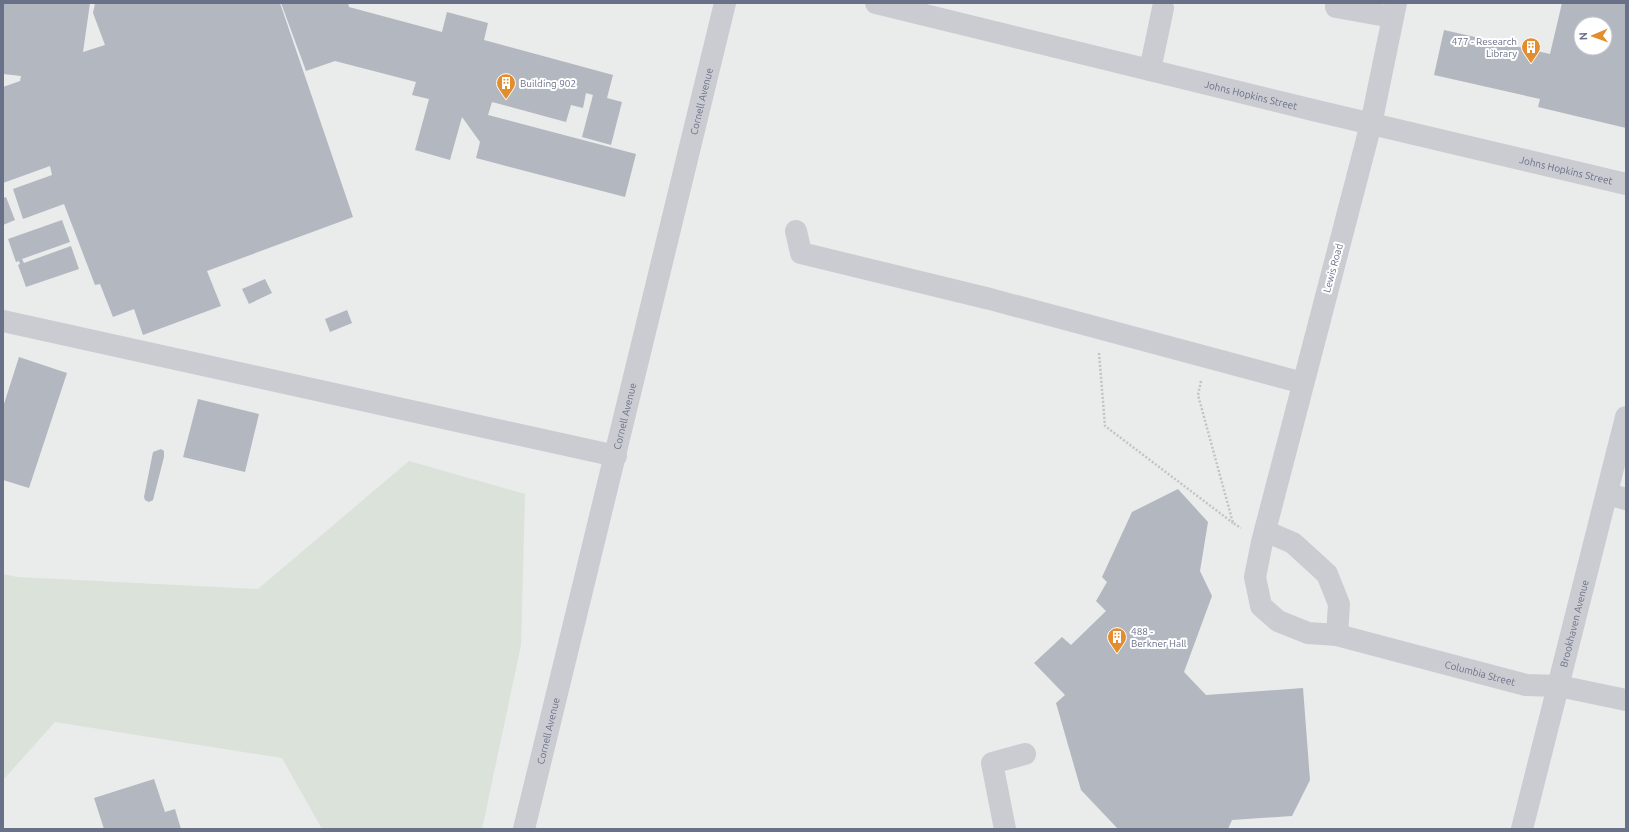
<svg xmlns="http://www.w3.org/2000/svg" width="1629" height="832" font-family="Ubuntu,sans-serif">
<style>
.built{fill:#eaebeb;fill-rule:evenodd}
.green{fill:#dae2d9}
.building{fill:#b3b7c0;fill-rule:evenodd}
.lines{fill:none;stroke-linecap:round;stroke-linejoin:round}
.path{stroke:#c2c3c6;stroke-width:2.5;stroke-dasharray:2 2;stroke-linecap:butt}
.minor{stroke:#cbccd1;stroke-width:22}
.labels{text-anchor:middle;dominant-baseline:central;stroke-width:4;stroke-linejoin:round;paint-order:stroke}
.poi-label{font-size:10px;fill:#697189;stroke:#fff;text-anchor:start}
.street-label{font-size:10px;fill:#697189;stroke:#fff}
</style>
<rect width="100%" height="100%" fill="#f9faf8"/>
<path class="built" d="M3 3H1626V829H3ZM1581 24H1605V48H1581Z"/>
<path class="green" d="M409 461 525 494 521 645 482 829H322L282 758 55 722 3 780V574L17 577 258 589Z"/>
<path class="building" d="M3 3H90L83 52 105 45 93 13 95 3H280L353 217 207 271 221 306 143 335 134 309 113 317 100 284 95 285 64 204 23 219 13 189 52 175 50 166 3 183V87L20 81 21 76 3 74Z
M281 3H348L349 7 442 32 447 12 488 23 484 40 613 75 607 98 622 102 611 145 582 137 593 95 586 93 583 108 571 105 566 122 492 102 488 115 636 154 625 197 476 158 480 142 462 117 450 160 415 150 429 99 412 95 416 82 335 61 306 71Z
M1562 3H1626V128L1538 107 1540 99 1434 75 1444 30 1550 54ZM1581 24H1605V48H1581Z
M6 197 15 220 3 225V198Z
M62 220 70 242 22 259 24 263 71 246 79 269 26 287 18 265 20 264 19 261 16 262 8 239Z
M265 279 272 293 249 304 242 289Z
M347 310 352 323 330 332 325 319Z
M19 357 67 373 29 488 3 480V407Z
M198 399 259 414 245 472 183 457Z
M161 449 164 451V457L153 500 149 502 145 500 144 497 153 452Z
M1178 489 1208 522 1200 571 1212 596 1184 672 1206 695 1303 688 1310 780 1292 816 1232 820 1228 829H1118L1081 790 1056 703 1065 695 1034 663 1062 637 1071 645 1106 611 1096 601 1107 582 1102 577 1132 512Z
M154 779 165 812 175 809 181 829H104L94 798Z"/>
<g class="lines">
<path class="path" d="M1099 353 1105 426 1233 523
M1201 381 1198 395 1233 523 1241 528"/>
<g class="minor">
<path id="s1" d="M876 3 1317 111 1626 184"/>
<path id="s2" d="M1396 3 1371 124 1262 542 1255 577 1261 606 1278 621 1308 633 1337 635 1526 685 1559 686 1626 700"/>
<path d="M1336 7 1392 17"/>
<path d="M1150 70 1163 8"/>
<path d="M796 231 801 253 990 299 1303 383"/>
<path d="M3 321 616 456"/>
<path d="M1607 494 1626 499"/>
<path d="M1265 531 1293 543 1327 574 1339 604 1337 635"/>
<path id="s3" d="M524 829 725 3"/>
<path d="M1005 829 992 763 1025 754"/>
<path id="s4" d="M1522 829 1626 417"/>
</g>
</g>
<defs>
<g id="building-pin" transform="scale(1)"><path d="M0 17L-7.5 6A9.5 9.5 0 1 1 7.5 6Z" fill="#e28e2f" stroke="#fff"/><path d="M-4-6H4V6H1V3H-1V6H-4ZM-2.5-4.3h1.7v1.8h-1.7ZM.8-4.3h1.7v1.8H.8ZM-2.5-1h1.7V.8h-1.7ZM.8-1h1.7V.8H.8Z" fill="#fff"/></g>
</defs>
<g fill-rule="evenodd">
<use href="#building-pin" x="1531" y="47"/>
<use href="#building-pin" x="506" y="83"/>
<use href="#building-pin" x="1117" y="637"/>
</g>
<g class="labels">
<g class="poi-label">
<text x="1517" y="41" text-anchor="end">477 - Research<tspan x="1517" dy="12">Library</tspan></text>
<text x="520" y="83">Building 902</text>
<text x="1131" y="631">488 -<tspan x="1131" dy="12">Berkner Hall</tspan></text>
</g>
<g class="street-label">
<text stroke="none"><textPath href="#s1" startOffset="386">Johns Hopkins Street</textPath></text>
<text stroke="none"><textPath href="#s3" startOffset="749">Cornell Avenue</textPath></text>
<text stroke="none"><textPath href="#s1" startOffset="710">Johns Hopkins Street</textPath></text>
<text transform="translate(1333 268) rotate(-75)">Lewis Road</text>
<text stroke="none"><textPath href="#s3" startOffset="425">Cornell Avenue</textPath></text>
<text stroke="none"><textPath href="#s4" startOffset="212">Brookhaven Avenue</textPath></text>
<text stroke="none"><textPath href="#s2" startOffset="853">Columbia Street</textPath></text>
<text stroke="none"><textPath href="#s3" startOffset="101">Cornell Avenue</textPath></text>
</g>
</g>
<rect width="1629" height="832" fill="none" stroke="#697189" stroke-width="8"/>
<g transform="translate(1593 36) rotate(268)"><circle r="19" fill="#ffffff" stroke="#c3c6d0"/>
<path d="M0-3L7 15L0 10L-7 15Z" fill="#e28e2f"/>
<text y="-6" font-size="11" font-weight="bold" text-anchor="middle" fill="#697189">N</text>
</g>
</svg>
